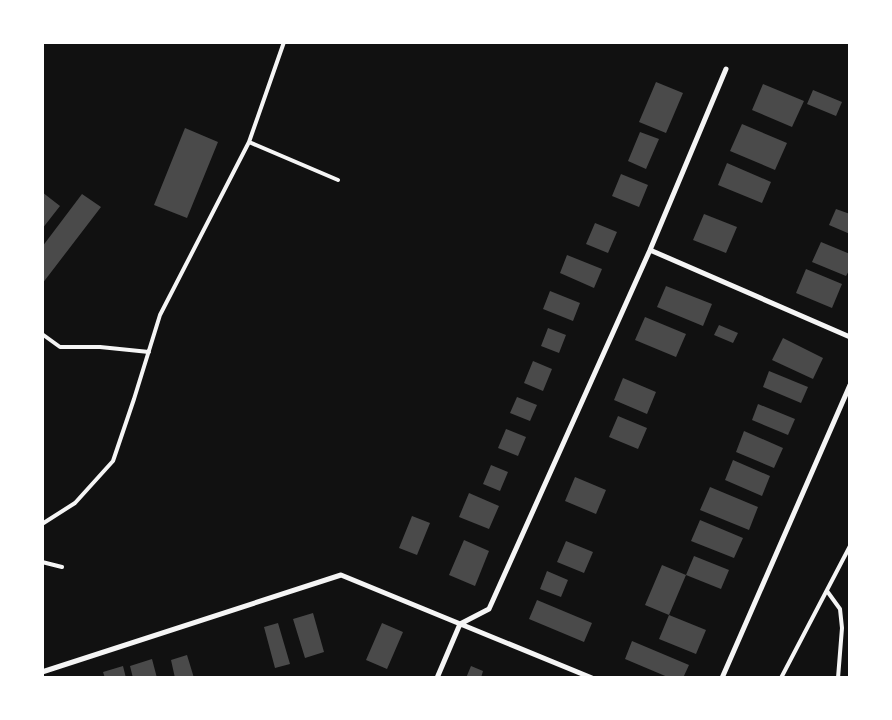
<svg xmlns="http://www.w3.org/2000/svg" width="892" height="720" font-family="Lora,serif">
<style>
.building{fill:#4a4a4a}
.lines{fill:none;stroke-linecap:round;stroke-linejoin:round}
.service{stroke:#f5f5f5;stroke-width:4}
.minor{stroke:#f5f5f5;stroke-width:5}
</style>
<rect width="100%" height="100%" fill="#111"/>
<path class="building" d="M656 82 683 93 666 133 639 122Z
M763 84 804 101 792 127 752 110Z
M813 90 842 102 836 116 807 104Z
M742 124 787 143 775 170 730 151Z
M185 128 218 142 187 218 154 205Z
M640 132 659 139 646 169 628 161Z
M727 163 771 182 762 203 718 185Z
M621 174 648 185 639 207 612 196Z
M42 192 60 206 42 229Z
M82 194 101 207 42 284V247Z
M836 209 850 214V234L829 225Z
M704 214 737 227 726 253 693 240Z
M595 223 617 232 608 253 586 244Z
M821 242 850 254V269L846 276 812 262Z
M567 255 602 269 594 288 560 273Z
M806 269 842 284 832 308 796 293Z
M666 286 712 304 703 326 657 307Z
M550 291 580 303 573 321 543 309Z
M645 317 686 334 676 357 635 340Z
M719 325 738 333 733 343 714 335Z
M548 328 566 335 559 353 541 346Z
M783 338 823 358 813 379 772 360Z
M533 361 552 369 543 391 524 383Z
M769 371 808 387 801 403 763 387Z
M623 378 656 392 647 414 614 400Z
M517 397 537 405 530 421 510 413Z
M758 404 795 419 788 435 752 420Z
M618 416 647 428 638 449 609 437Z
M506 429 526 437 518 456 498 448Z
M744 431 783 448 774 468 736 452Z
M733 460 770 476 762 496 725 480Z
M491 465 508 472 500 491 483 484Z
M575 477 606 490 596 514 565 501Z
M710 487 758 507 749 530 700 510Z
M469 493 499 506 489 529 459 517Z
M412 516 430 523 417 555 399 548Z
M700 520 743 538 734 558 691 541Z
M464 540 489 551 475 586 449 575Z
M566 541 593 552 584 573 557 562Z
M694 556 729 570 721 589 686 575Z
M662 565 686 575 669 615 645 605Z
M547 571 568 580 561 597 540 589Z
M537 600 592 623 584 642 529 619Z
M313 613 324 652 305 658 293 619Z
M669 615 706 630 696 654 659 639Z
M278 623 290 664 275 668 264 627Z
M382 623 403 632 387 669 366 660Z
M632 641 689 665 683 678H670L625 659Z
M187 655 194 678H175L171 660Z
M152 659 157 678H133L130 666Z
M123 666 126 678H105L103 672Z
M471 666 483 671 481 678H466Z"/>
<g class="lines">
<path class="service" d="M249 142 284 42
M42 334 60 347H100L149 352
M42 524 75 503 113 461 134 399 160 315 249 142 338 180
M42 562 62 567
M827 591 840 609 842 628 838 678
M781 678 850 546"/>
<path class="minor" d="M650 250 850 337
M42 672 341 575 592 678
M437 678 460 624 489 609 650 250 726 69
M722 678 850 385"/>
</g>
<rect width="892" height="720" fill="none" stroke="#ffffff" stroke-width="88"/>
</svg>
